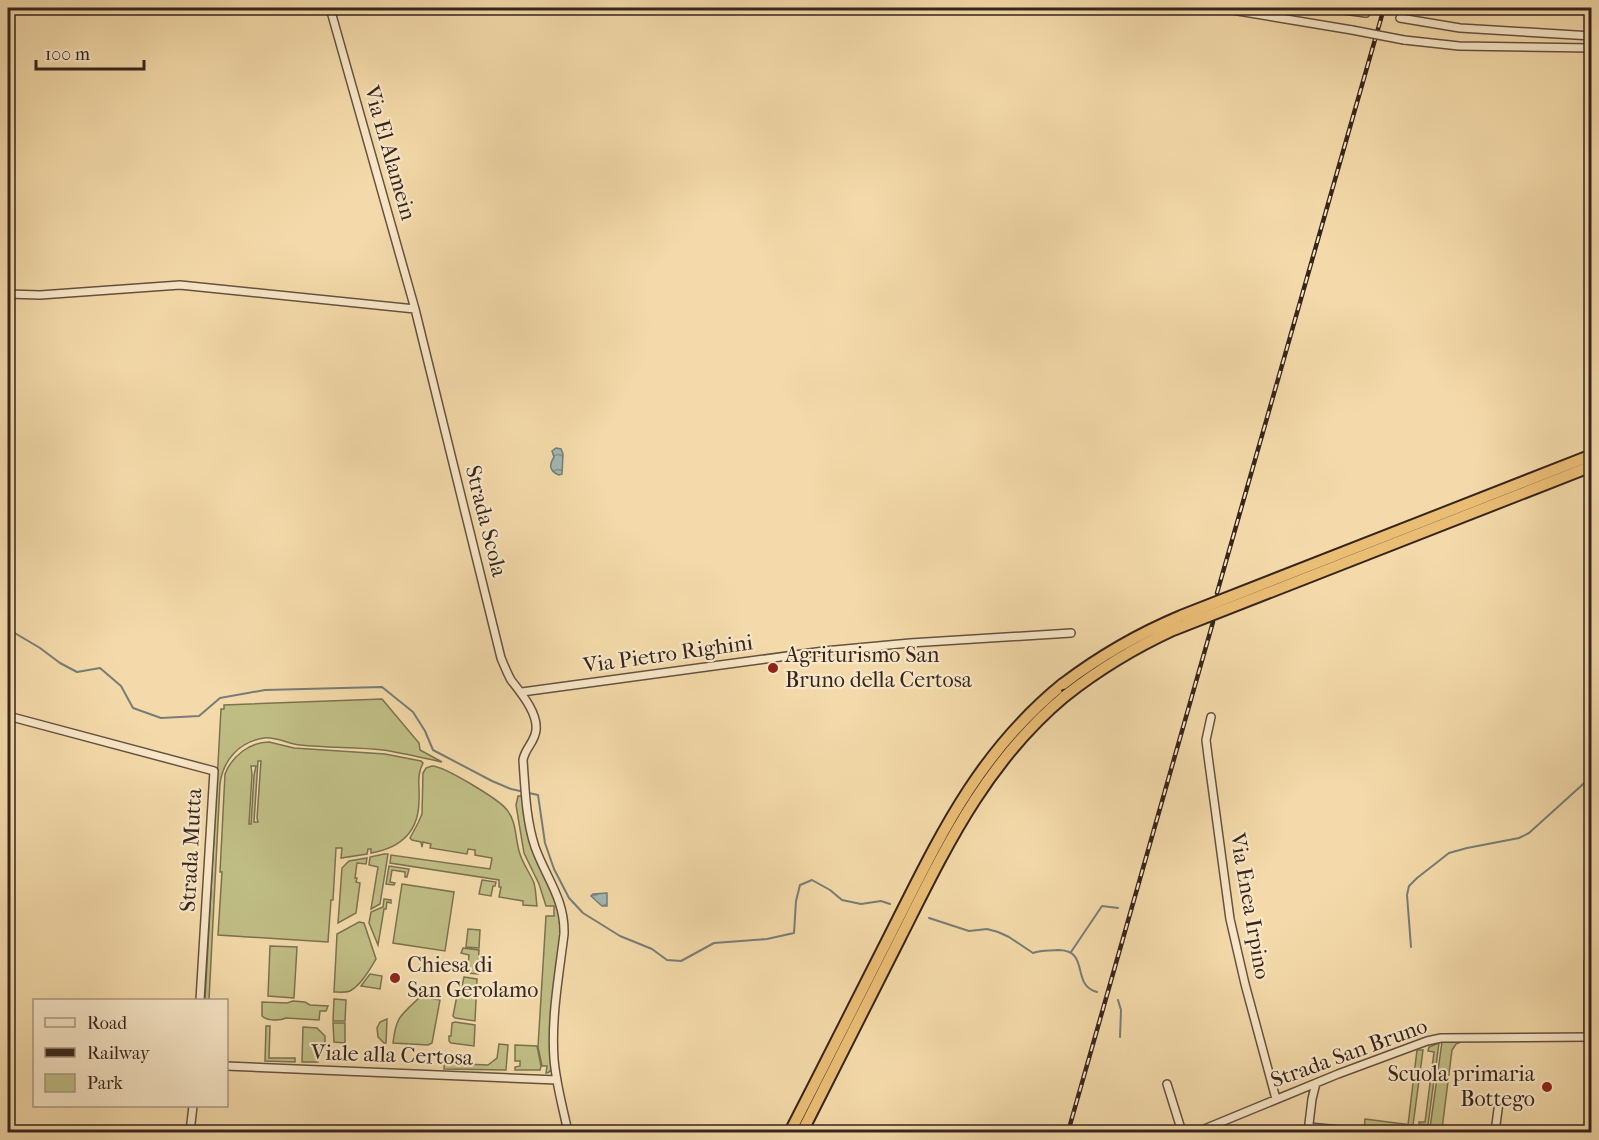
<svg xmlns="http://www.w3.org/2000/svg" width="1599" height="1140" font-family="'IM FELL French Canon',serif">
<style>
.green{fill:#c0be85;stroke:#7b7251;stroke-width:1.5;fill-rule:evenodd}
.forest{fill:url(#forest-crowns);stroke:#7b7251;stroke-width:1.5}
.water{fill:url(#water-waves);stroke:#767d78;stroke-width:1.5}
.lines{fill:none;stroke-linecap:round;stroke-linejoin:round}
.stream{stroke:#767d78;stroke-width:2}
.minor-casing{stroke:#665240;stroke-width:10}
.highway-casing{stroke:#36251d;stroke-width:14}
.minor{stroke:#f8e7c8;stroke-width:7}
.highway{stroke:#eabd75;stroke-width:10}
.rail-casing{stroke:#36251d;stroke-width:4.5}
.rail{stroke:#f8e7c8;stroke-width:2;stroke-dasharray:7;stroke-linecap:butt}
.minor-bridge-casing{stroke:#665240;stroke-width:10;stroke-linecap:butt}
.highway-bridge-casing{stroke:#36251d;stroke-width:14;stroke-linecap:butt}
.minor-bridge{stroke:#f8e7c8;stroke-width:7}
.highway-bridge{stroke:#eabd75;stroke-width:10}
.poi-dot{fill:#8f2418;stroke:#f8e7c8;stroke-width:2}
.labels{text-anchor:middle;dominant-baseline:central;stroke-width:4.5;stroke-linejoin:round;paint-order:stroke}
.street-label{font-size:22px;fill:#36251d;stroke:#f8e7c8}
.poi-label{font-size:22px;fill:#36251d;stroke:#f8e7c8;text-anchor:start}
</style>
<defs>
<pattern id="forest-crowns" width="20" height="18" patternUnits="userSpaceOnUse" patternTransform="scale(1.5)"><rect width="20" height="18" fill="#c0be85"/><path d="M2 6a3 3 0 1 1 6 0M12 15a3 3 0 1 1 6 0" fill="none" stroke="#a6a372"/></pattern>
<pattern id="water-waves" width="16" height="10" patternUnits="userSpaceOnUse" patternTransform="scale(1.5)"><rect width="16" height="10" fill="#a0b8b4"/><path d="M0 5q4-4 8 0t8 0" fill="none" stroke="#839592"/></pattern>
</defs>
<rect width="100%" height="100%" fill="#f4daaa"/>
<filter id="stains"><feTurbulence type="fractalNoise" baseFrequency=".00333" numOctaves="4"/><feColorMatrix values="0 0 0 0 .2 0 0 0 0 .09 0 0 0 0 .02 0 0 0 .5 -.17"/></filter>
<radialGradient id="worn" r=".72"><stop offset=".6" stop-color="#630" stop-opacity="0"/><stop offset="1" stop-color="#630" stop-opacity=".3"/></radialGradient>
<path class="green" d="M382 699 419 743 420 750 442 762C423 758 403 753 383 750 356 747 328 748 300 745 289 744 274 736 264 738 239 742 223 760 220 784L209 1000H205L221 709H224V705Z
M269 742 294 748 385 754 421 761 423 763C416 776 420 787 419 800 419 832 400 848 371 853V849H368L367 854 341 858 342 848H336L333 900H331L328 942 218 935 222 872H220L225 774C232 756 250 742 269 742ZM258 761H261L257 818 258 822H254ZM251 766H256L254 775 251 824H249L252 775Z
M432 766C444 766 500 800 507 810 517 822 515 840 520 854 523 864 530 873 534 883 536 890 536 899 537 906L523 905V901L499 897 501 887H499V880L390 863 391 855 490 869 492 858 475 855V850L468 849 467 854 430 848 431 844 423 842 422 847 421 842 412 840 410 838 418 823 422 814 423 773 426 768Z
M518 796H524L527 828 559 906 562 929 552 1067C551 1070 550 1073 546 1073L547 1066H542L538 1047 546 916H554V906H546L539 884 524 853 516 805Z
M384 854H388L380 904 371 909 378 867 369 865 370 857Z
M367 858 366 864 357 863 355 878H357L356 882 360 883 356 913 338 923 342 868 349 861Z
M389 866 409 869 407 877H405V872L392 870 390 882 395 883 394 885 386 884Z
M482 880 496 882 495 886H493L491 896 479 894Z
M402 884 454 892 445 951 393 943Z
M384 899 391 900V903L387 902 386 909H384L378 945 369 923 371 912 383 907Z
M359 922 364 923 376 959C370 969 361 985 350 991 345 993 339 992 334 992L337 934Z
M468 929 480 930 479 948 466 947Z
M270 946 297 947 294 998 268 996Z
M463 948 479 950 478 974 467 973 469 955 461 953Z
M370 974 382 976 380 989 361 986Z
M464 977 477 979 475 1021 455 1018 453 1016 459 985 462 986Z
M423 997 440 1000 432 1043 428 1045 393 1043C396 1017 400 1016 419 998Z
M334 999 346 1000 345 1021H333Z
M293 1001 305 1002 310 1005 328 1006 326 1011H320L319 1020 286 1018C280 1021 267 1021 262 1016V1002L287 1003Z
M387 1019 386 1043H384L378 1037 377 1028 380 1022Z
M455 1022 475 1025 474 1046 451 1043 449 1041V1036H451L452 1023Z
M333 1023H345V1043L334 1042Z
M266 1026H270L269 1058H295V1062L265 1061Z
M303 1027 317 1028 325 1036V1052H318V1062H302Z
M1463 1041 1456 1044 1452 1050 1442 1129 1430 1128 1442 1042Z
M1439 1043 1428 1125 1419 1124V1122H1425L1434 1052 1428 1051 1429 1047Z
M499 1044 508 1045 506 1070 444 1069 445 1057 455 1058 454 1063H459V1060H466V1064L488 1065 497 1058Z
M515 1045 537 1046 541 1066 540 1070H515V1067L520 1066V1061H515Z
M1417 1050H1423L1413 1125H1408Z"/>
<path class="forest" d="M1584 961 1591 962V1032L1584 1033Z
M1365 1119 1442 1129 1441 1132H1364Z"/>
<path class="water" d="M556 448 561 449 563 454 562 474 559 475C549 471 549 465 554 457L552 451Z
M607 893V906H602L591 896 593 894Z"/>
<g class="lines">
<path class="stream" d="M8 629 40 648 60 663 77 672 100 668 121 686 133 708 161 718 199 716 220 698 265 690 382 687 413 712 425 731 433 750 492 781 511 789 538 795 545 843 554 869 569 898 583 913 620 936 652 949 667 960 681 961 714 943 767 939 794 933 796 901 800 885 812 880 830 890 842 900 861 904 881 901 890 904
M929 918 969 931 987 929 998 932 1009 937 1033 953C1042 950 1049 951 1058 950 1091 950 1070 985 1097 992
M1411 947 1407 895 1409 886 1417 878 1449 853 1467 848 1519 838 1529 833 1592 776
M1071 952 1102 906 1118 908
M1118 1000 1121 1010 1120 1037"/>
<g class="minor-casing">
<path id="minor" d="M330 8 415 309
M1220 8 1352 30
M1328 8 1366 13
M1400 18 1460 28 1592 36
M1404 40 1459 46 1592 48
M8 294 40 295 180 285 415 309 501 658C504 665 507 673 511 680 521 693 538 713 536 730 535 742 525 748 523 760 525 789 526 820 535 847 546 878 565 899 564 934 559 975 551 1018 554 1059 556 1084 563 1108 568 1132
M522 692 824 651 910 643 1071 633
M8 716 214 771 200 1000
M1211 717 1206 740 1208 756 1230 919 1245 984 1276 1099
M226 1066 557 1080
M1167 1084 1182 1132
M1309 1127 1360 1132
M190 1132 193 1106
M1197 1132 1338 1074 1427 1041 1441 1038 1592 1037
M1308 1132 1312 1099 1316 1083
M1495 1132 1499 1102"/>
</g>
<g class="highway-casing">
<path id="highway" d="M790 1132C824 1066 857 1000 891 933 939 838 977 754 1063 684
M802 1132C835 1068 867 1003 900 938 946 847 985 763 1065 696"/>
</g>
<use href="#minor" class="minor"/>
<use href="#highway" class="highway"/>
<g class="rail-casing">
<path id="rail" d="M1217 593 1384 8
M1068 1132 1213 622"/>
</g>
<use href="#rail" class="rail"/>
<g class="minor-bridge-casing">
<path id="minor-bridge" d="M1352 30 1404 40"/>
</g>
<g class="highway-bridge-casing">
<path id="highway-bridge" d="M1063 684C1100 656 1138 634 1181 616L1592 455
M1065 696C1098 670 1134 648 1173 630L1592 466"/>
</g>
<use href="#minor-bridge" class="minor-bridge"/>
<use href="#highway-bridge" class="highway-bridge"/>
</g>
<g class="poi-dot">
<circle cx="773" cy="668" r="6"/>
<circle cx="395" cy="978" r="6"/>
<circle cx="1547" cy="1087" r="6"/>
</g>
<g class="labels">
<g class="street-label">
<text transform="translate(390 153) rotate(74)">Via El Alamein</text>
<text transform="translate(486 521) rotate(76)">Strada Scola</text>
<text transform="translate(668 654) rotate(-8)">Via Pietro Righini</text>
<text transform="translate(191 850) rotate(-87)">Strada Mutta</text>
<text transform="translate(1250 906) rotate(80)">Via Enea Irpino</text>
<text transform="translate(1349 1053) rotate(-20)">Strada San Bruno</text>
<text transform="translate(392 1055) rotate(2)">Viale alla Certosa</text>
</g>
<g class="poi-label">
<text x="785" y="655">Agriturismo San<tspan x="785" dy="25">Bruno della Certosa</tspan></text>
<text x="407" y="965">Chiesa di<tspan x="407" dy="25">San Gerolamo</tspan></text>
<text x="1535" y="1074" text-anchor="end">Scuola primaria<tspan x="1535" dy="25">Bottego</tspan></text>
</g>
</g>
<rect width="1599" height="1140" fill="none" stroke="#f4daaa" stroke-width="30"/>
<rect x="9" y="9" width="1581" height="1122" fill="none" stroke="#36251d" stroke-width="3"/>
<rect x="15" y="15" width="1569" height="1110" fill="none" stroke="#36251d" stroke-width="1.5"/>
<rect x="33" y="999" width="195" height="108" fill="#f8e7c8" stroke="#aa9984" stroke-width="1.5"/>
<rect x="45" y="1018" width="30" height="9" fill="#f8e7c8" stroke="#aa9984" stroke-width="1.5"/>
<text x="87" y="1029" font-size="18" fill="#36251d">Road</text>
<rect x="45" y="1048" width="30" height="9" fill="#36251d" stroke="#aa9984" stroke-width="1.5"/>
<text x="87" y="1059" font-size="18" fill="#36251d">Railway</text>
<rect x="45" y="1074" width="30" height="18" fill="#c0be85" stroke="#aa9984" stroke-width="1.5"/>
<text x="87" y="1089" font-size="18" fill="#36251d">Park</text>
<path d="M36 60v9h108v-9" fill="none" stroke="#36251d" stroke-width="3"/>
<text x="45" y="60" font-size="18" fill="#36251d" stroke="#f8e7c8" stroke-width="4.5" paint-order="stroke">100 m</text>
<rect width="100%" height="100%" filter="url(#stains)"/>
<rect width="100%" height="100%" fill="url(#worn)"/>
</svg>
